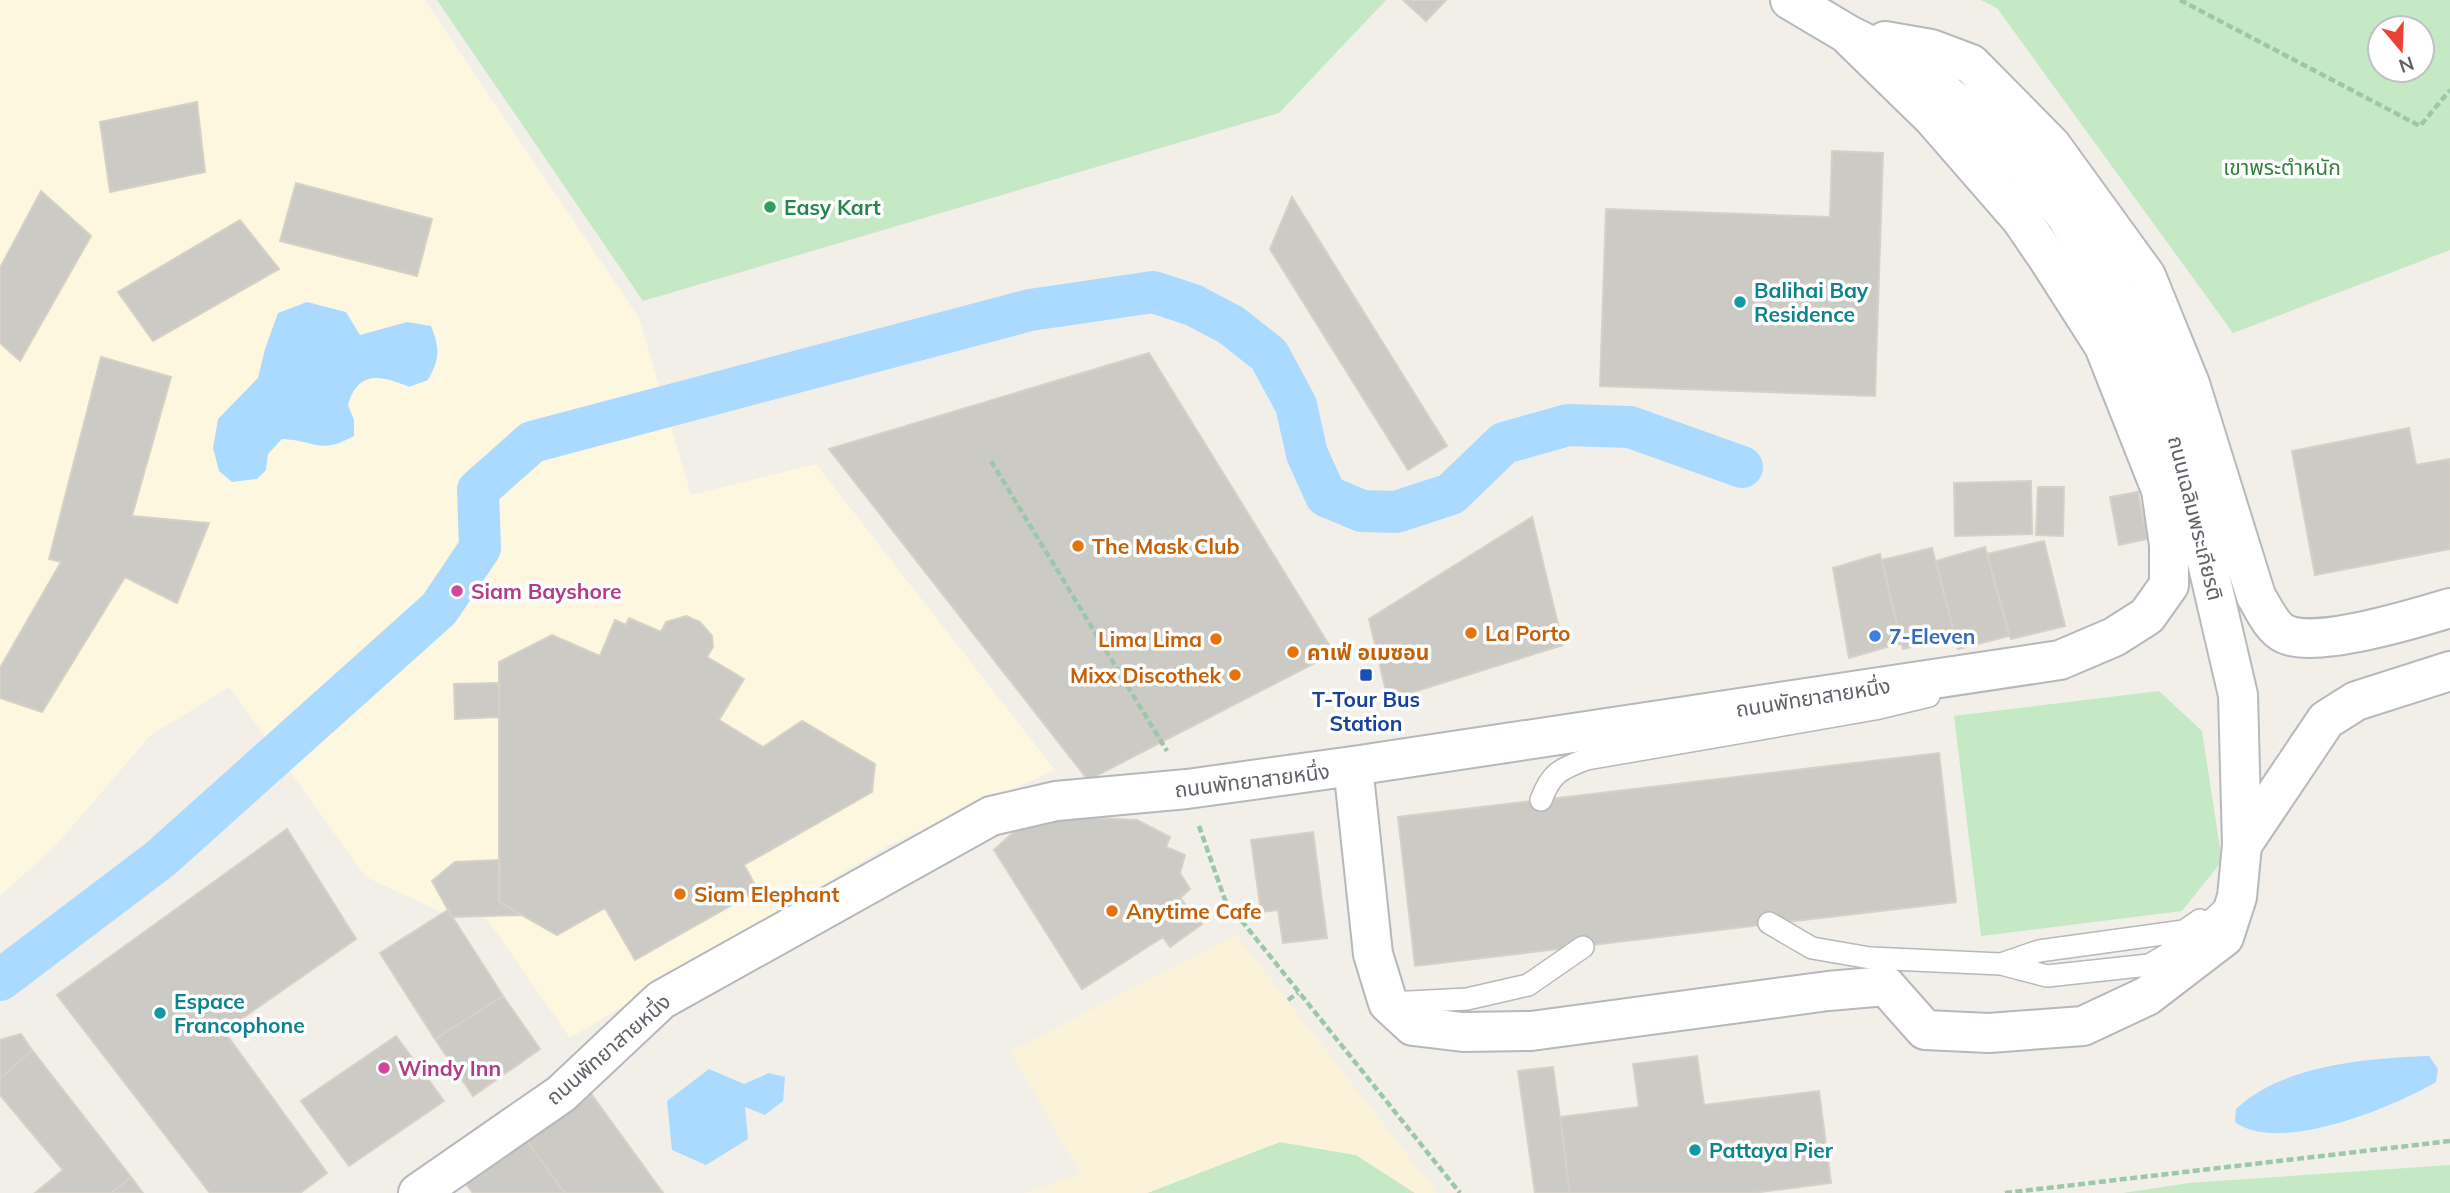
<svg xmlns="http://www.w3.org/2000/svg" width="2450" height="1193" font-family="Mulish,'Noto Sans Thai',sans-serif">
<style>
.commercial{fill:#fef7e0}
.green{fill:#c5e8c5;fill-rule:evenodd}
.sand{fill:#fbf3d9}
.water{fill:#aadaff}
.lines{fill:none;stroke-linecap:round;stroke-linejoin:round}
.canal{stroke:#aadaff;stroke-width:42}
.building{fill:#cccac5;stroke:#d6d1c6;stroke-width:2}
.lane-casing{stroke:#b5b8bc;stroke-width:24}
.street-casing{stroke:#b5b8bc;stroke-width:42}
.secondary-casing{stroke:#b6babf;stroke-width:42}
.path{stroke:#9cc7a9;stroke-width:4.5;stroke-dasharray:7 3.5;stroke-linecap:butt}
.lane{stroke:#fff;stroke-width:21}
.street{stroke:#fff;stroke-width:38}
.secondary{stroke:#fff;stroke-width:38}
.leisure-dot{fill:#2e9e5b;stroke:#fff;stroke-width:2.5}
.culture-dot{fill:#0f9aa8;stroke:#fff;stroke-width:2.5}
.food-dot{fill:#e8710a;stroke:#fff;stroke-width:2.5}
.hotel-dot{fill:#d1479c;stroke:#fff;stroke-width:2.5}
.shop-dot{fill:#3f7fe0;stroke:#fff;stroke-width:2.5}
.transit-dot{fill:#1a4fb4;stroke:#fff;stroke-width:2.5}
.labels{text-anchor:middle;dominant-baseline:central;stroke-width:7;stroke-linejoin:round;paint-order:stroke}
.park-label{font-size:21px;fill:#348238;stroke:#fff}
.leisure-label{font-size:21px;font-weight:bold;fill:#27864d;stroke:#fff;text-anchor:start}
.culture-label{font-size:21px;font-weight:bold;fill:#0d838f;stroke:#fff;text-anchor:start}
.street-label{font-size:21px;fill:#5f6368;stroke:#fff}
.food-label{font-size:21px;font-weight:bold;fill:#c56008;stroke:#fff;text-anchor:start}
.hotel-label{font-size:21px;font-weight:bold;fill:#b23c85;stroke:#fff;text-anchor:start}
.shop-label{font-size:21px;font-weight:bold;fill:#366cbe;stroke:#fff;text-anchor:start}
.transit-label{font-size:21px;font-weight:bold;fill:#164399;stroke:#fff}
</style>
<rect width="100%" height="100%" fill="#f1efe8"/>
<path class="commercial" d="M0 0H425L639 318 691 495 816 464 1055 770 889 845 570 1038 485 916 452 917 366 877 229 687 150 736 56 845 0 896Z"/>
<path class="green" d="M437 0H1386L1279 113 643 301Z
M1981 0H2450V250L2233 333 1997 8ZM2380 28H2422V70H2380Z
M2159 691 2202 731 2222 861 2182 911 1981 936 1954 716Z
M1280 1142 1356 1155 1415 1193H1147Z
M2450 1165V1193H2123L2189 1183Z"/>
<path class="sand" d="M1236 935 1437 1193H1415L1356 1155 1280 1142 1147 1193H1024L1080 1174 1011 1051Z"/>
<path class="water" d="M307 302 346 312 360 335 407 322 431 326C440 348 440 359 428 380L409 387C381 375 358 370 348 405L354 420V436C318 455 319 441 282 439L268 454 266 470 257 479 232 482 219 471 213 448 218 419 258 378 265 349 278 313Z
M2429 1056 2438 1069 2436 1082C2394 1107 2278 1155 2235 1122L2236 1109C2282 1065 2368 1058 2429 1056Z
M709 1069 744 1084 769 1073 785 1077 783 1101 765 1115 745 1107 748 1139 706 1165 672 1150 667 1101Z"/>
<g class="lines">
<path class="canal" d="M0 980 160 859 439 609 480 548 478 490 532 442 1030 310 1153 292 1193 305 1231 325 1269 355 1296 405 1307 454 1326 496 1362 511 1396 512 1451 494 1504 443 1568 425 1630 427 1742 467"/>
</g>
<path class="building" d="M1403 0H1446L1426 21Z
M197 102 205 172 110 192 100 122Z
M1832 151 1883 153 1875 396 1600 386 1606 209 1830 217Z
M296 183 432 219 417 276 280 241Z
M41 191 91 236 20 361 0 343V268Z
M1292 197 1447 446 1408 470 1270 249Z
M240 220 279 269 153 341 118 292Z
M1149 353 1334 653 1088 780 829 449Z
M101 357 171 377 132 516 209 523 177 603 125 577 42 712 0 698V668L61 562 49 559Z
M2409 428 2416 465 2450 459V549L2315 575 2292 451Z
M2031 481 2032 534 1955 536 1954 483Z
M2038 487H2064L2063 536 2036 535Z
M2138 492 2147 539 2119 545 2110 497Z
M1532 517 1563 645 1388 700 1369 619Z
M2044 541 2065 626 2011 639 1987 554Z
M1985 547 2009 636 1958 649 1936 561Z
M1932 548 1955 636 1903 649 1882 560Z
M1880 554 1901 643 1849 658 1833 568Z
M686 616 700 622 712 636 713 647 707 657 744 679 719 720 763 747 802 721 875 764 872 792 744 865 758 890 635 960 605 908 557 935 499 902V662L552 635 600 656 615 620 626 625 629 618 661 632 666 622Z
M499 683V717L455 719 454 684Z
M1939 753 1956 902 1415 966 1398 817Z
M1074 817 1137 820 1170 837 1166 847 1185 855 1180 873 1190 889 1180 898 1202 924 1170 947 1163 937 1082 989 994 850 1024 823Z
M287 829 356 939 224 1031 327 1173 300 1193H210L57 995Z
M1313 832 1327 938 1283 943 1278 910 1261 912 1251 840Z
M500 860 499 902 523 915 452 917 432 881 455 862Z
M448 910 503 996 435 1039 380 953Z
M503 996 540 1049 473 1096 435 1039Z
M21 1034 32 1050 0 1079V1040Z
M396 1036 444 1101 349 1166 301 1101Z
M32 1050 131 1177 111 1193H35L63 1170 0 1095V1079Z
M1697 1056 1704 1105 1819 1091 1831 1183 1752 1193H1570L1560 1117 1639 1107 1633 1064Z
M1553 1067 1570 1193H1535L1518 1071Z
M592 1095 663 1193H565L527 1141Z
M527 1141 565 1193H473L466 1184Z
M131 1177 143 1193H111Z"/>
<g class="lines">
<g class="lane-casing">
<path id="lane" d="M1541 800C1551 773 1560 769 1587 759L1875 709 1929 696
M1769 923 1812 948 1870 958 2001 964 2047 976 2149 965 2185 944 2228 905
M2001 964 2039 951 2184 931 2200 920
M1389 1003 1467 999 1528 985 1583 947"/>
</g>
<g class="street-casing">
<path id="street" d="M1353 766 1373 954 1388 1003 1413 1026 1463 1032 1531 1031 1828 991 1886 986 1925 1030 1989 1033 2083 1026 2147 996 2224 937 2237 897 2242 845
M418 1193 561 1094 661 1000 991 816 1056 801 1187 789 1353 766 2060 660 2114 637 2147 616 2169 585V545L2161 490 2104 346 2049 260 2021 219 1933 118 1851 38"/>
</g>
<g class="secondary-casing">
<path id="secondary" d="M1790 0 1849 35 1911 66 1973 116 2023 164 2066 216 2138 338 2181 451 2238 695 2242 845
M1885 41 1931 49 1971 64 2051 145 2146 276 2190 384 2256 596C2263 608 2272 628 2285 634 2316 649 2417 618 2450 608
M2242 845 2326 720 2356 701 2450 671"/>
</g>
<path class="path" d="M2180 0 2420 126 2450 90
M991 461 1167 751
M1199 826 1225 900 1460 1193
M1288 1000 1298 993
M2005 1193 2450 1141"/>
<use href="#lane" class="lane"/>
<use href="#street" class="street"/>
<use href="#secondary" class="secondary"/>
</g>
<circle class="leisure-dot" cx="770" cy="207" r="7"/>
<g class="culture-dot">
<circle cx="1740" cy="302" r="7"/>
<circle cx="160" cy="1013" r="7"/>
<circle cx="1695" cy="1150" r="7"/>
</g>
<g class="food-dot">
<circle cx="1078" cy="546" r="7"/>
<circle cx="1471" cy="633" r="7"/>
<circle cx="1216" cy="639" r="7"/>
<circle cx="1293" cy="652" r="7"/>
<circle cx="1235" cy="675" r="7"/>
<circle cx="680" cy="894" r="7"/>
<circle cx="1112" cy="911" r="7"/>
</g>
<g class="hotel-dot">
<circle cx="457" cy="591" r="7"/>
<circle cx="384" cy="1068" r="7"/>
</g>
<circle class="shop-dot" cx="1875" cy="636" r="7"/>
<rect class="transit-dot" x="1359" y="668" width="14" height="14" rx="3.5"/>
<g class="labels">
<g class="park-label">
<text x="2282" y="167">เขาพระตำหนัก</text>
</g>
<g class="leisure-label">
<text x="784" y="207">Easy Kart</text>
</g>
<g class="culture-label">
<text x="1754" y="290">Balihai Bay<tspan x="1754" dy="24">Residence</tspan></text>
<text x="174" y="1001">Espace<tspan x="174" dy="24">Francophone</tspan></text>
<text x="1709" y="1150">Pattaya Pier</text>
</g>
<g class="street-label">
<text transform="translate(2196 518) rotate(76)">ถนนเฉลิมพระเกียรติ</text>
<text transform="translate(1813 697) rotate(-9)">ถนนพัทยาสายหนึ่ง</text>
<text transform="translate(1252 780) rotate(-7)">ถนนพัทยาสายหนึ่ง</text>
<text transform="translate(608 1049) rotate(-41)">ถนนพัทยาสายหนึ่ง</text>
</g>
<g class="food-label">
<text x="1092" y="546">The Mask Club</text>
<text x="1485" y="633">La Porto</text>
<text x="1202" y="639" text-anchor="end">Lima Lima</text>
<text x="1307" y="652">คาเฟ่ อเมซอน</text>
<text x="1221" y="675" text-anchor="end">Mixx Discothek</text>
<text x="694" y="894">Siam Elephant</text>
<text x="1126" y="911">Anytime Cafe</text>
</g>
<g class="hotel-label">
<text x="471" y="591">Siam Bayshore</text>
<text x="398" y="1068">Windy Inn</text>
</g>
<g class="shop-label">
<text x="1889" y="636">7-Eleven</text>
</g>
<g class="transit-label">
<text x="1366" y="699">T-Tour Bus<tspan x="1366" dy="24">Station</tspan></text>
</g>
</g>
<g transform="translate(2401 49) rotate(161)"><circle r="33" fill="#ffffff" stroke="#bfc1c3" stroke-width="2"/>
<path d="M0-5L12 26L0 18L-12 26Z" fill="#ea4335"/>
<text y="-10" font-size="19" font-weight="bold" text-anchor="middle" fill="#5f6368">N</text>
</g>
</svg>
